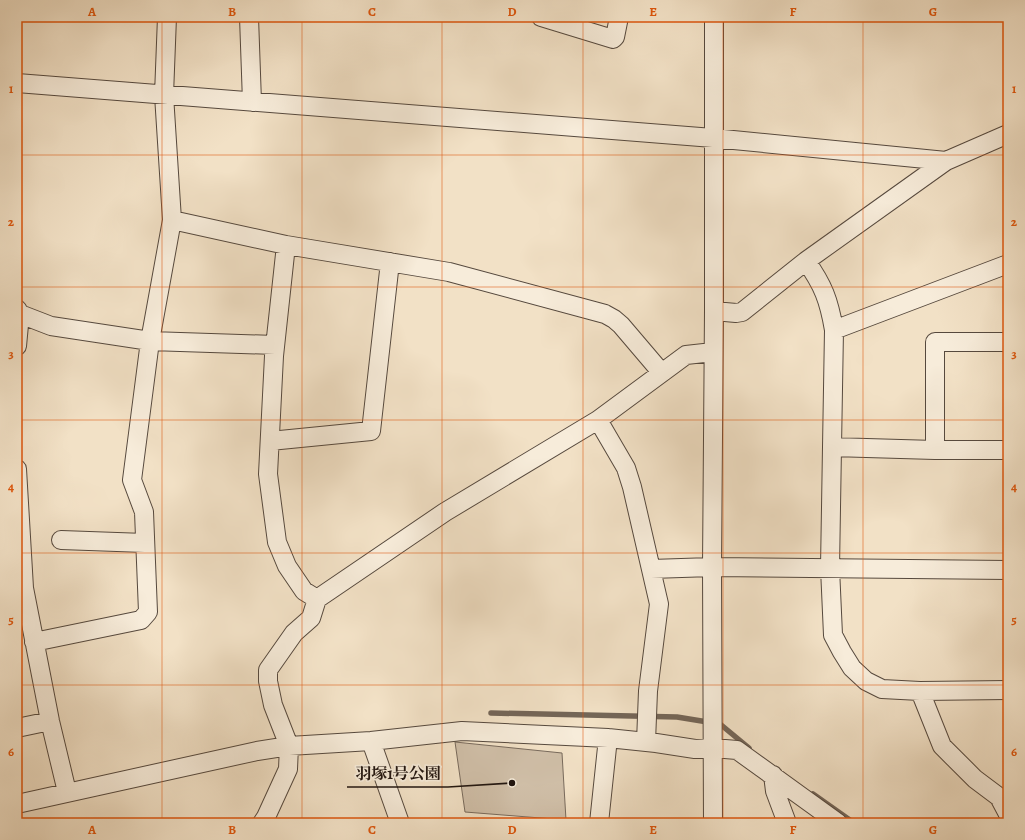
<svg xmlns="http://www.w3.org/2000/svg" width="1025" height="840" font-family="Alegreya,'Noto Serif JP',serif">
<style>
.green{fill:#cfbea7;stroke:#786a5c}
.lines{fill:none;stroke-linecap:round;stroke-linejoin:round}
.stream{stroke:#746658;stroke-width:5.5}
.minor-casing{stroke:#56493e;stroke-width:20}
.minor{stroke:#f7ecda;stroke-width:18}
.grid{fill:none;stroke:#de560c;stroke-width:1;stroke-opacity:0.55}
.leader{fill:none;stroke:#221610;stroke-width:1.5}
.callout-dot{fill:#221610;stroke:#f7ecda;stroke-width:1.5}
.callout-label{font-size:16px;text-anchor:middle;font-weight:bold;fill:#221610;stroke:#f7ecda;stroke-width:3.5;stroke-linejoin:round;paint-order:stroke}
.neatline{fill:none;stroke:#de560c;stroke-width:1.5}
.grid-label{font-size:13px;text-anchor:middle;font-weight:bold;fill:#de560c}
</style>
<rect width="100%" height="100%" fill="#f2e1c6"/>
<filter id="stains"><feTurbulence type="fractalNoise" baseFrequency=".005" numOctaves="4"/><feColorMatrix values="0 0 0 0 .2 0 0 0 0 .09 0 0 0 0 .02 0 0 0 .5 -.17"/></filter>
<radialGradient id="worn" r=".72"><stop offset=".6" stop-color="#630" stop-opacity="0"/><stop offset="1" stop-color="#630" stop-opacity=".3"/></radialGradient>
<path class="green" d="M455 742 562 753 566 820 465 812Z"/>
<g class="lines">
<path class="stream" d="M491 713 677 717 720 724 749 748
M813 794 854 823"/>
<g class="minor-casing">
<path id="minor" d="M249 17 252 102
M541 17 613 39 615 37 619 17
M17 83 713 138 946 161
M172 220 286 245 449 272 605 314 614 319 621 325 661 372
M286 245 274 356 268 474 277 542 287 566 304 591 317 599
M806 261C823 285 829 300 834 330
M17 309 20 314 51 326 150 341 172 220 164 95 167 17
M714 311 736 313 742 312 806 261 946 161 1008 134
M17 346 20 314
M598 420 626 468 632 487 659 604 648 691 646 742
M270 441 371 431 390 262
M832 447 834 330 1008 264
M935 450V342H1008
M1008 450H935L832 447 830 568 833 635 842 652 852 668 866 681 882 689 920 691 1008 690
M17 469 24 588 50 721 67 792
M61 540 145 543
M651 569 712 567 1008 570
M34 642 141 620 148 612 144 512 132 480 150 341 275 345
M920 691 942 746 975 779 999 797 1008 814
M17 728 50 721
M371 741 400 823
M773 775 775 791 787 823
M17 804 257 751 289 746 371 741 462 731 608 738 656 743 695 749 713 748 737 750 838 823
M262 823 266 817 288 769 289 746 273 705 268 681V670L294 633 311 618 317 599 445 512 598 420 686 355 713 352
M599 823 608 738
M713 823 712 567 714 311V17"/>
</g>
<use href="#minor" class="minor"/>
</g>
<path class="grid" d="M162 17V823M302 17V823M442 17V823M583 17V823M723 17V823M863 17V823M17 155H1008M17 287H1008M17 420H1008M17 553H1008M17 685H1008"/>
<path class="leader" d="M512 783L448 787H347"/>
<circle class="callout-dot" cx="512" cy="783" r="4"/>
<g class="callout-label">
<text x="398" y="779">羽塚1号公園</text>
</g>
<rect width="1025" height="840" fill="none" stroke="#f2e1c6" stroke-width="44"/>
<rect x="22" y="22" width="981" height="796" class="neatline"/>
<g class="grid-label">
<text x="92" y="16">A</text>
<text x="232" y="16">B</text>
<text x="372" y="16">C</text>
<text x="512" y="16">D</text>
<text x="653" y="16">E</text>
<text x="793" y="16">F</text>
<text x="933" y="16">G</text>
<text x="11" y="93">1</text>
<text x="1014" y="93">1</text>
<text x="11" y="226">2</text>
<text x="1014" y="226">2</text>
<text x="11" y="358">3</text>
<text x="1014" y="358">3</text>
<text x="11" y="491">4</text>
<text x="1014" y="491">4</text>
<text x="11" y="624">5</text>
<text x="1014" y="624">5</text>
<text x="11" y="756">6</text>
<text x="1014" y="756">6</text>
<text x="92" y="834">A</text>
<text x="232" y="834">B</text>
<text x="372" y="834">C</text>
<text x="512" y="834">D</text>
<text x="653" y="834">E</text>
<text x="793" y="834">F</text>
<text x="933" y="834">G</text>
</g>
<rect width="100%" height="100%" filter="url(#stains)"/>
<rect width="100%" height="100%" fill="url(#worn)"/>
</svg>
